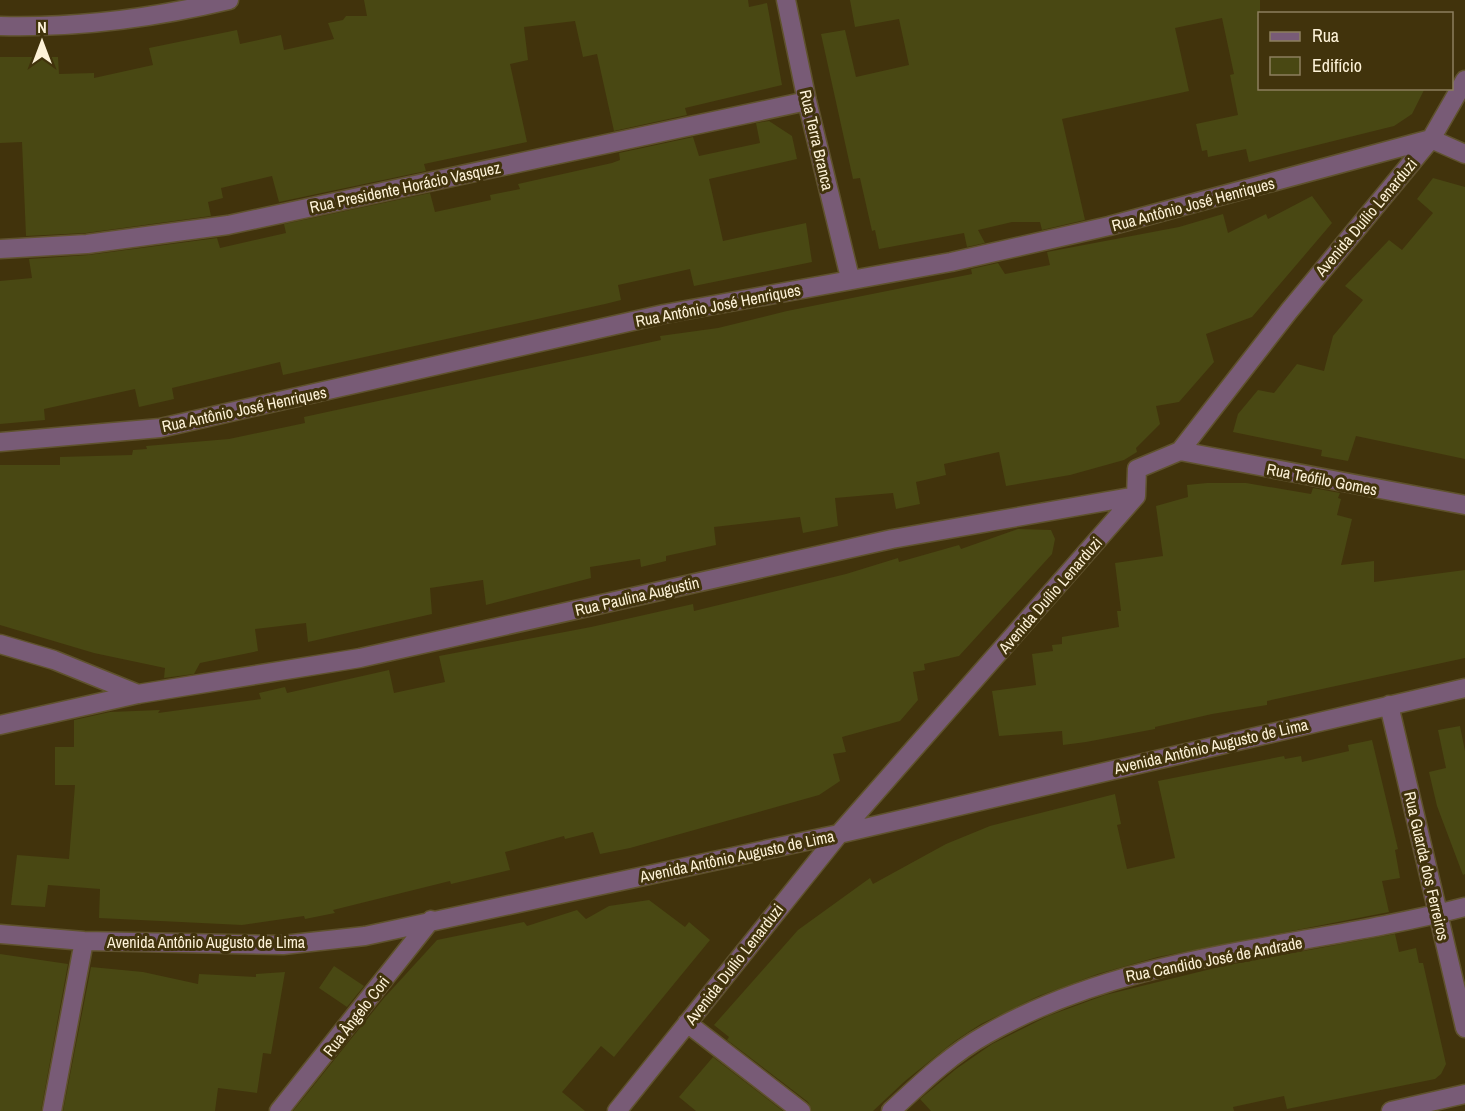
<svg xmlns="http://www.w3.org/2000/svg" width="1465" height="1111" font-family="'Archivo Narrow',sans-serif">
<style>
.building{fill:#494813}
.lines{fill:none;stroke-linecap:round;stroke-linejoin:round}
.minor-casing{stroke:#5f522d;stroke-width:21}
.minor{stroke:#785b76;stroke-width:18}
.labels{text-anchor:middle;dominant-baseline:central;stroke-width:6;stroke-linejoin:round;paint-order:stroke}
.street-label{font-size:16px;fill:#fdf2d8;stroke:#41330c}
</style>
<rect width="100%" height="100%" fill="#41330c"/>
<path class="building" d="M364 0H748L749 7 767 3 782 85 685 108 687 115 614 131 597 54 583 57 575 21 524 27 528 60 510 64 527 142 424 164 426 171 279 202 272 176 221 188 223 198 208 202 211 216 86 233 26 236 22 142 0 143V57H58L59 74 94 73V78L153 65 149 48 237 30 240 44 281 35 284 50 334 39 328 23 343 20 346 16H367Z
M850 0H1260V88H1425L1412 114 1394 126 1249 162 1246 149 1208 157 1207 150 1202 151 1196 124 1238 115 1230 75 1234 74 1222 18 1175 28 1189 91 1062 119 1085 220 1042 230 1040 222H1012L978 230 985 243 967 247 964 233 879 249 875 230 872 231 860 178 853 179 821 34 845 30 856 77 909 65 899 19 855 27Z
M769 121 792 136 797 159 709 179 723 241 806 223 812 262 694 286 690 269 618 285 621 300 605 304 283 375 280 362 172 388 174 399 139 407 135 389 44 409 45 420 0 424V281L32 278 29 259 88 255 217 238 220 248 286 233 284 224 430 193 435 212 491 200 490 195 520 189 518 184 612 163 620 160 619 153 693 137 699 156 760 143 756 123Z
M1433 178 1465 187V459L1356 436 1348 461 1321 456 1322 450 1233 432 1238 414 1258 390 1274 393 1297 364 1324 371 1333 336 1363 300 1345 286 1389 240 1402 250 1433 213 1417 199Z
M1312 196 1332 223 1252 317 1206 334 1214 362 1179 402 1156 406 1160 424 1136 448 1137 452 1124 460 1070 475 1006 486 999 452 944 464 946 475 916 482 920 504 896 509 893 493 835 498 838 526 803 533 800 517 714 527 716 545 666 556V561L641 567 640 559 590 567 591 578 486 605 483 580 430 588 432 614 308 642 306 623 255 629 258 651 200 663 194 674 164 678 165 668 94 653 0 625V465H60V457L132 455 133 450 147 449 146 446 229 439 305 423 304 417 661 340 660 336 718 328 787 311 972 274 971 269 998 263 1005 274 1050 265 1047 252 1179 227 1223 214 1228 233 1266 214 1268 219Z
M1207 483H1246L1311 494 1313 488 1340 493 1338 498 1341 499 1337 515 1352 519 1341 565 1374 561V582L1465 570V658L1267 701V705L1212 714 1155 727V729L1086 742 1063 745 1062 731 999 736 992 691 1036 685 1032 654 1053 651 1052 645 1062 644V637L1119 627 1117 611H1121L1115 563 1163 556 1156 506 1188 497 1187 485Z
M1018 529 1051 530 1055 539 1052 554 959 656 924 664 925 670 913 672 918 700 900 721 842 737 846 752 833 754 840 781 819 795 630 848 600 854 593 832 565 839 564 836 505 852 510 870 451 884 450 881 333 910 335 913 305 919 304 916 242 925 99 918 100 889 48 885 45 907 11 905 17 855 69 859 75 785H55V747H74V720L110 712 160 710 158 713 261 699 259 693 285 687 287 693 389 670 394 693 445 682 439 656 591 627 693 604 694 611 846 574 898 558 899 562 959 545 961 549Z
M1460 726 1465 751V874L1463 875 1437 806 1429 772 1446 768 1438 730Z
M1372 740 1398 849 1395 850 1400 878 1382 881 1389 912 1158 957 1098 974 1039 996 981 1024 955 1041 905 1081 873 1111H812L808 1102 727 1040 729 1037 714 1025 798 930 870 878 873 884 946 844 990 826 1115 794 1121 824 1117 825 1127 869 1175 858 1158 781 1284 756 1285 759 1301 756 1302 762 1349 751 1348 745Z
M649 900 685 927 689 922 710 940 614 1057 601 1046 562 1092 585 1111H293L384 998 437 940 524 922 527 926 577 910 586 919 609 906Z
M1395 934 1399 952 1416 948 1419 963H1423L1446 1064 1441 1074 1435 1079 1287 1109 1284 1096 1233 1107 1234 1111H931L920 1099 956 1069 992 1044 1048 1016 1105 995 1223 966Z
M0 954 68 964 41 1111H0Z
M334 966 364 986 347 1007 319 988Z
M91 967 143 972 198 984 199 974 256 977V974L285 972 271 1054 263 1053 257 1093 218 1088 215 1111H63Z
M713 1057 783 1111H696L679 1097Z"/>
<g class="lines">
<g class="minor-casing">
<path id="minor" d="M786 0 807 101 850 278
M0 26C78 28 154 18 229 0
M1431 139 1465 154
M0 249 87 244 228 225 807 101
M0 442 160 428 664 314 951 262 1109 226 1431 139
M1180 451 1465 505
M0 644 54 660 138 694
M1389 705 1465 1028
M0 725 138 694 360 658 892 539 1136 496
M0 934 84 941 283 945 365 936 839 834 1465 688
M687 1023 801 1111
M52 1111 84 941
M279 1111 431 920
M617 1111 839 834 1136 496 1137 469 1180 451 1289 311 1431 139 1465 80
M891 1111C921 1083 951 1054 987 1034 1134 950 1305 949 1465 907
M1391 1111 1465 1094"/>
</g>
<use href="#minor" class="minor"/>
</g>
<g class="labels">
<g class="street-label">
<text transform="translate(817 140) rotate(77)">Rua Terra Branca</text>
<text transform="translate(405 187) rotate(-12)">Rua Presidente Horácio Vasquez</text>
<text transform="translate(1193 204) rotate(-15)">Rua Antônio José Henriques</text>
<text transform="translate(1366 217) rotate(-50)">Avenida Duílio Lenarduzi</text>
<text transform="translate(718 305) rotate(-11)">Rua Antônio José Henriques</text>
<text transform="translate(244 409) rotate(-12)">Rua Antônio José Henriques</text>
<text transform="translate(1322 479) rotate(11)">Rua Teófilo Gomes</text>
<text transform="translate(1050 595) rotate(-49)">Avenida Duílio Lenarduzi</text>
<text transform="translate(637 596) rotate(-13)">Rua Paulina Augustin</text>
<text transform="translate(1211 746) rotate(-13)">Avenida Antônio Augusto de Lima</text>
<text transform="translate(737 856) rotate(-12)">Avenida Antônio Augusto de Lima</text>
<text transform="translate(1427 866) rotate(77)">Rua Guarda dos Ferreiros</text>
<text x="206" y="942">Avenida Antônio Augusto de Lima</text>
<text transform="translate(1214 959) rotate(-11)">Rua Candido José de Andrade</text>
<text transform="translate(734 964) rotate(-52)">Avenida Duílio Lenarduzi</text>
<text transform="translate(356 1016) rotate(-52)">Rua Ângelo Cori</text>
</g>
</g>
<rect x="1258" y="12" width="195" height="78" fill="#41330c" stroke="#8c7f5e" stroke-width="1.5"/>
<rect x="1270" y="32" width="30" height="9" fill="#785b76" stroke="#8c7f5e" stroke-width="1.5"/>
<text x="1312" y="42" font-size="18" fill="#fdf2d8">Rua</text>
<rect x="1270" y="57" width="30" height="18" fill="#494813" stroke="#8c7f5e" stroke-width="1.5"/>
<text x="1312" y="72" font-size="18" fill="#fdf2d8">Edifício</text>
<g transform="translate(42 42)" stroke="#41330c" stroke-width="4.5" paint-order="stroke">
<path d="M0-4.5L10 22L0 15L-10 22Z" fill="#fdf2d8"/>
<text y="-9" font-size="16" font-weight="bold" text-anchor="middle" fill="#fdf2d8">N</text>
</g>
</svg>
